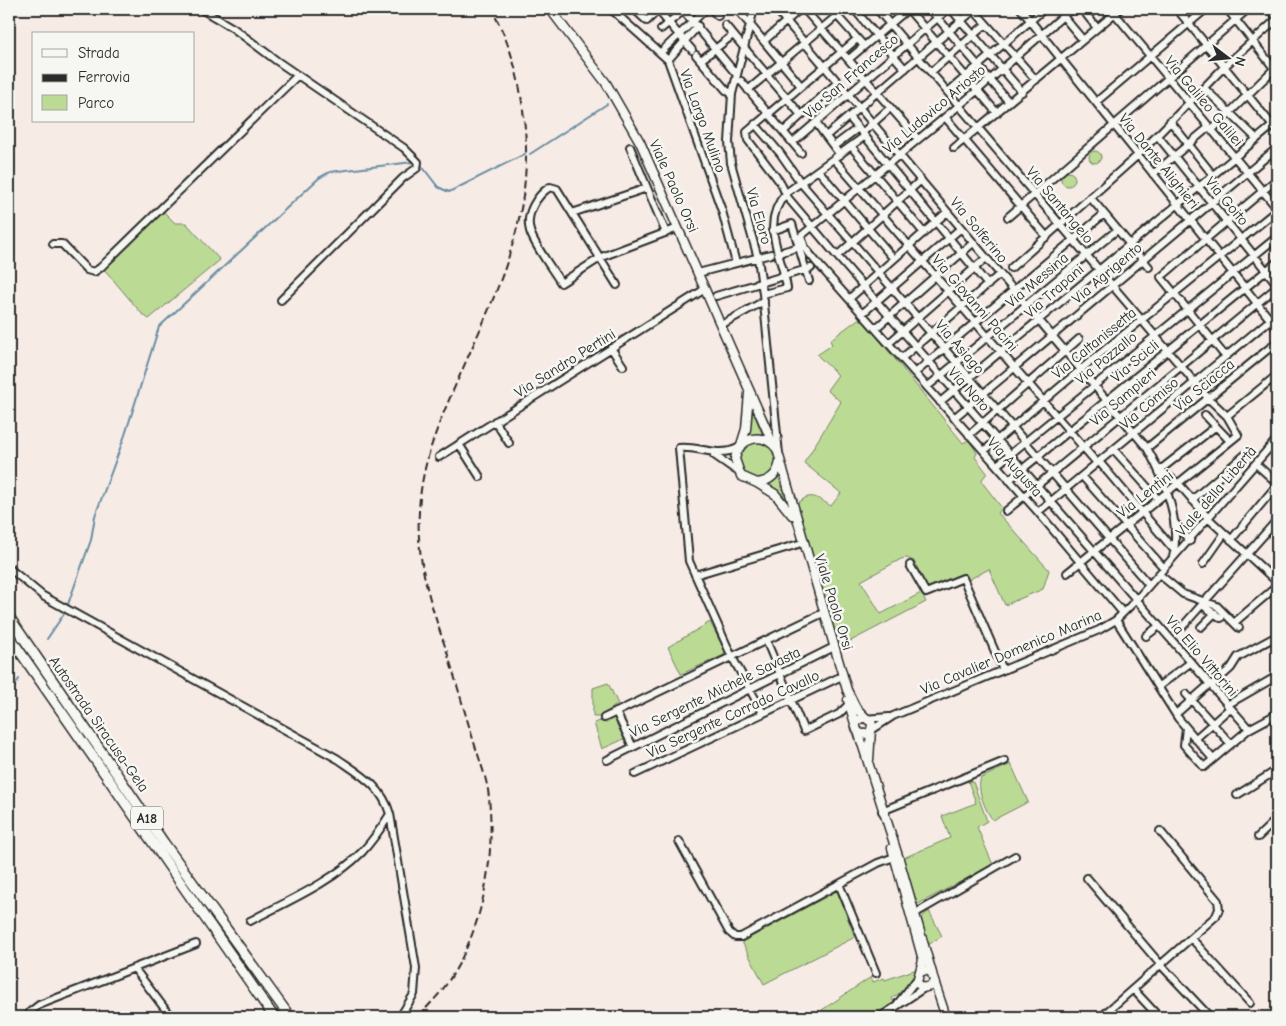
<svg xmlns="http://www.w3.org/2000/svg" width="1286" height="1026" font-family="'Comic Neue',sans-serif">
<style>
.green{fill:#bbdb95;stroke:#738360}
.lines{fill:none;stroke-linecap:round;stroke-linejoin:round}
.stream{stroke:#678da1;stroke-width:2}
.minor-casing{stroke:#2b2b2b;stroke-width:10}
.major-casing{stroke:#2b2b2b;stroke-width:11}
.highway-casing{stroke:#2b2b2b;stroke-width:12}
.minor{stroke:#f6f6f2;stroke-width:6}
.major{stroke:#f6f6f2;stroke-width:8}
.highway{stroke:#f6f6f2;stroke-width:9}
.rail{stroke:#2b2b2b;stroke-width:2;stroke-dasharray:8 4;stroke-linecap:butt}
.labels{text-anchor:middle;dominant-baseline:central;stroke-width:5;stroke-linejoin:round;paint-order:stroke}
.shield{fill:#f6f6f2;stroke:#686867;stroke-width:1}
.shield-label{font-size:14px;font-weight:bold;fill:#2b2b2b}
.street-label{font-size:15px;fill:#2b2b2b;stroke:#f6f6f2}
</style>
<rect width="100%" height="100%" fill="#f7ebe6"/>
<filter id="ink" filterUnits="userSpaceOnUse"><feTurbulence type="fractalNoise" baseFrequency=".02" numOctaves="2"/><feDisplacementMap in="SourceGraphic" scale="10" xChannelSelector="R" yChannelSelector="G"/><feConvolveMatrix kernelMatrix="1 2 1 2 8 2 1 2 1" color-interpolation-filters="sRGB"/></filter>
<g filter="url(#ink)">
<path class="green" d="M1089 157a6 6 0 1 1 12 0a6 6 0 1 1-12 0Z
M1061 179a7 7 0 1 1 14 0a7 7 0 1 1-14 0Z
M162 210 175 223H186L220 260 149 319 142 314 104 269Z
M861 317 963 443 969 440 977 453 975 457 987 473 981 481 1002 508 998 513 1049 570 1043 589 1005 605 989 569 968 580 965 573 928 590 914 561 907 558 901 559 861 581 881 614 921 593 926 602 839 647 796 505C810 491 816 497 831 506L841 493 804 463 841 402 827 390 838 375 817 355 832 345 830 340Z
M753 411 762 434 747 437Z
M739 460a18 18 0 1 1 36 0a18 18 0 1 1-36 0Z
M778 475 785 499 765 484Z
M710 622 725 651 724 655 681 674 668 647Z
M608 683 618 704 599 717H593V688Z
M616 716 629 747 624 739 602 749 594 723Z
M1011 764 1028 802 993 820C986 812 976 789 981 778Z
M968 781 973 782 987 821 977 827 993 865 918 904 914 902 901 859 950 838 942 816 976 803Z
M837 891 855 937 764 984 742 942Z
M929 911 942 936 928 945 920 919Z
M920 962C914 977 907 989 892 998L894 1003 875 1017H826L822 1010 871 977 873 982 884 978 885 980 917 969 916 963Z"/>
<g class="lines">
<path class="stream" d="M530 154 607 104
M421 165 438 187 449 192 525 154
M67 607 91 540 95 516 125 435 159 327 319 178 330 172 413 162
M47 639 66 611
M9 694 19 679"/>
<g class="minor-casing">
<path id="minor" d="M201 9 233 28 277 61 404 148 418 162 417 168 403 178 281 300
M611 9 668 60 722 211 736 263
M634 9 647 21 658 10
M657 9 692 50
M682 9 737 75
M711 9 718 16
M737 9 801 86
M754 9 732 94 729 142 731 163 758 258 763 294 779 454
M776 9 1147 448C1165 480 1181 521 1173 558
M804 9 918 139
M831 9 864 46
M854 9 905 69
M877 9 1208 398 1227 416 1238 435 1067 573
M908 9 997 113
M930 9 1009 102
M951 9 1022 92
M973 9 1036 80
M1021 9 1277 328
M1057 9 1083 40
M1071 9 978 90 801 236 805 248 818 264 1038 512 1123 613
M1082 9 1097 28
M1111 9 1277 208
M1177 9 1277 131
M1227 9 1277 72
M1270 9 1277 17
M618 15 625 9
M725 25 801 115
M661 29 684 10
M857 39 747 132 748 140 780 182 788 198 837 256 1249 729
M764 41 800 9
M660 53 706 9
M696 55 726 90 732 94
M849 59 908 9
M668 60 698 26
M701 60 733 35
M931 72 986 24
M741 81 801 153
M1204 88 1257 139
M748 90 845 9
M948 92 1044 9
M1096 102 1206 9
M849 117 988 285
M945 117 1047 237
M1170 121 1213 175
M816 123 840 155
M755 124 780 153 801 183 1149 585
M1212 130 1277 66
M784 131 838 82
M862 133 890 108
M1157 135 1277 284
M826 136 975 9
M793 142 948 9
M834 146 858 128
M851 146 924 233
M630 147 666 233
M954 148 1120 9
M834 159 1097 463
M818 170 894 259
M1153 174 1209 127
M1090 197 1149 267
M572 213 647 188
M1008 217 1248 9
M772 231 792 224 809 281
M53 244H62L87 270 94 272 100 268 298 75
M778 253 799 247
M837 256 921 180
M1011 268 1138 155 1225 66 1277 19
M698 273 771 254
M617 285C597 253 577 221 557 189L550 187C537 195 525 214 530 231 534 245 553 270 561 283L600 258 604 256 678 228
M763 294 787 288C782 254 759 225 786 193L865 136
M716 296 811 268
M850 298 947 212
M863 313 961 228
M721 325 764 301
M876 328 973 243
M889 343 986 258
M611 348 623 366
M1225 356 1161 277 1277 179
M902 358 1000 274
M915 373 1104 214
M927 387 1117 230
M940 402 1277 122
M1205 415 1230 441
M1227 416 1277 375
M954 418 1277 148
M495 421 509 443
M1215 427 1160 470 1179 484 1209 519 1277 582
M969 435 1079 339
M459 444 480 477
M738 448C718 458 700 446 679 448L689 561 732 657 763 713
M1147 448 1277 342
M984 451 1080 370 1277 210
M1116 452 1158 499
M714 455 737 471
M439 457 705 289
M1101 464 1175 551
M1256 464 1277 483
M997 465 1277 237
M1082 476 1164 568
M1009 480 1277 262
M1192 500 1247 453
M1006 511 1277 287
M1038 512 1277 314
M1175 523 1190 541
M1231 540 1277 485
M1203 564 1224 534
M910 565 926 593 963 578 1003 670
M9 568 43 596 338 759C361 775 382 786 390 814L416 968 414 994 400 1017
M1159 574 1183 594 1217 606 1239 628
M695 575 802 543
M1202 605 1221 618
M1116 620 1178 718 1213 759
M1235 622 1277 586
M1183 626 1277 520
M1201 627 1215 613
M1146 636 1159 626
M766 640 804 731 839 714 849 704
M1159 686 1190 663
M1211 686 1231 668 1238 657 1277 636
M1186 694 1230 743
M1227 705 1277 676
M616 712 633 747
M1177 713 1210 684
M604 718 823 613
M864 719 889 717
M1186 728 1184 745 1204 767 1249 729 1277 714
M867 733 893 716 1099 630 1116 620 1137 599 1277 439
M1195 739 1230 708
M607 760 834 647
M635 774 842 676
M1237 795 1277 770
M882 811 1005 761
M1258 837 1277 819
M679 841 729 932 735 937H741L878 863 897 856
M1087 878 1160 964 1210 1017
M839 884 876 973
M916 913 1015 856
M250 921C286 902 334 881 362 852 373 840 382 827 390 814
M1191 938 1250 1003
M134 968 171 1017
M1133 989 1159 1017
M898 1003 917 979
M432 1016 433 1017
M28 1017 30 1012 39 1005 196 944
M880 1017 924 988
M1101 1017 1216 916 1219 909 1218 901 1160 831"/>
</g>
<g class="major-casing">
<path id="major" d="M550 9 606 83 640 142 773 444
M741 445 746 429 749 393
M780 461C778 474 771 481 757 483L741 476 735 459C739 437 763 431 777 449L847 690 856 708 868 720
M757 483 775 494 792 515
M848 700 856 727
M856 726a8 8 0 1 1 16 0a8 8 0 1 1-16 0Z
M858 731 899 859 932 973
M869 760 871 729
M892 848 923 960 917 982 922 988 931 986 934 981 932 973 926 970 920 972
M934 981 946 1017"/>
</g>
<g class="highway-casing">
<path id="highway" d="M9 617 164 843 290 1017
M9 636 274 1017"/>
</g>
<use href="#minor" class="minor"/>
<use href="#major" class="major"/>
<use href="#highway" class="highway"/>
<path class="rail" d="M418 1017C426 1008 435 999 443 989 483 934 497 857 488 790 485 773 478 756 473 739 464 710 456 681 447 652 431 606 416 561 419 512 421 462 440 420 460 375 500 284 537 213 523 110 519 76 509 39 491 9"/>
</g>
</g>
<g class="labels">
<rect class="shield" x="131" y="806.5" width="32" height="23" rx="4"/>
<g class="shield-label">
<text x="147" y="818">A18</text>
</g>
<g class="street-label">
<text transform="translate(851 76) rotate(-41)">Via San Francesco</text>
<text transform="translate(1204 101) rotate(50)">Via Galileo Galilei</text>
<text transform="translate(934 109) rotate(-40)">Via Ludovico Ariosto</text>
<text transform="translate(703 121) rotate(70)">Via Largo Mulino</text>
<text transform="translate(1159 161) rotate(51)">Via Dante Alighieri</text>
<text transform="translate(674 186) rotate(66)">Viale Paolo Orsi</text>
<text transform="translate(1227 201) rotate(50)">Via Goito</text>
<text transform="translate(1060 205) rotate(50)">Via Santangelo</text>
<text transform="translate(759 216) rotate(74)">Via Eloro</text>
<text transform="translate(979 230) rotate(50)">Via Solferino</text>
<text transform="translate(1107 273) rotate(-40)">Via Agrigento</text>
<text transform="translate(1037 280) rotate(-40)">Via Messina</text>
<text transform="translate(1054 291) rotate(-41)">Via Trapani</text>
<text transform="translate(975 303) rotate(49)">Via Giovanni Pacini</text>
<text transform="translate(1094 343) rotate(-39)">Via Caltanissetta</text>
<text transform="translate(960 347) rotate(49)">Via Asiago</text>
<text transform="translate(1106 358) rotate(-39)">Via Pozzallo</text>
<text transform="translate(1135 361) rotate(-40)">Via Scicli</text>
<text transform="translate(565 363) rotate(-32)">Via Sandro Pertini</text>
<text transform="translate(1204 385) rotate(-39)">Via Sciacca</text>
<text transform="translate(969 389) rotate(48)">Via Noto</text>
<text transform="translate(1123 397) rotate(-40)">Via Sampieri</text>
<text transform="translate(1149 403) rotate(-40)">Via Comiso</text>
<text transform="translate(1015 467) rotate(48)">Via Augusta</text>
<text transform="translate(1216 491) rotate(-49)">Viale della Libertà</text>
<text transform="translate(1145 494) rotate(-38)">Via Lentini</text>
<text transform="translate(834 602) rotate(73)">Viale Paolo Orsi</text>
<text transform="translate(1011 652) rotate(-23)">Via Cavalier Domenico Marina</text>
<text transform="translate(1202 656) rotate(49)">Via Elio Vittorini</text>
<text transform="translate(715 692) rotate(-26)">Via Sergente Michele Savasta</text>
<text transform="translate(733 714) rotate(-25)">Via Sergente Corrado Cavallo</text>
<text transform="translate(99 724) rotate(55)">Autostrada Siracusa-Gela</text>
</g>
</g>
<rect width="1286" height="1026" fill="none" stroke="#f6f6f2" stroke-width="30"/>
<rect x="15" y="15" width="1256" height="996" fill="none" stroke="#2b2b2b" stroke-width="2" filter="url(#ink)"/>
<rect x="32" y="32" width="162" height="90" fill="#f6f6f2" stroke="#a5a5a2"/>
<rect x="42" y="49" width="25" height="8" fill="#f6f6f2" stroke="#a5a5a2"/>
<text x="78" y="58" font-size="15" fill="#2b2b2b">Strada</text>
<rect x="42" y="74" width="25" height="8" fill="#2b2b2b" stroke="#a5a5a2"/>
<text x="78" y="82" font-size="15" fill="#2b2b2b">Ferrovia</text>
<rect x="42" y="95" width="25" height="15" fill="#bbdb95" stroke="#a5a5a2"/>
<text x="78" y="108" font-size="15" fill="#2b2b2b">Parco</text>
<g transform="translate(1228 58) rotate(106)" stroke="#f6f6f2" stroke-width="4" paint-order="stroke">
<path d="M0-4L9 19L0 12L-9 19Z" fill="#2b2b2b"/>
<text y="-8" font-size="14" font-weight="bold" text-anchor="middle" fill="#2b2b2b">N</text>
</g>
</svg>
